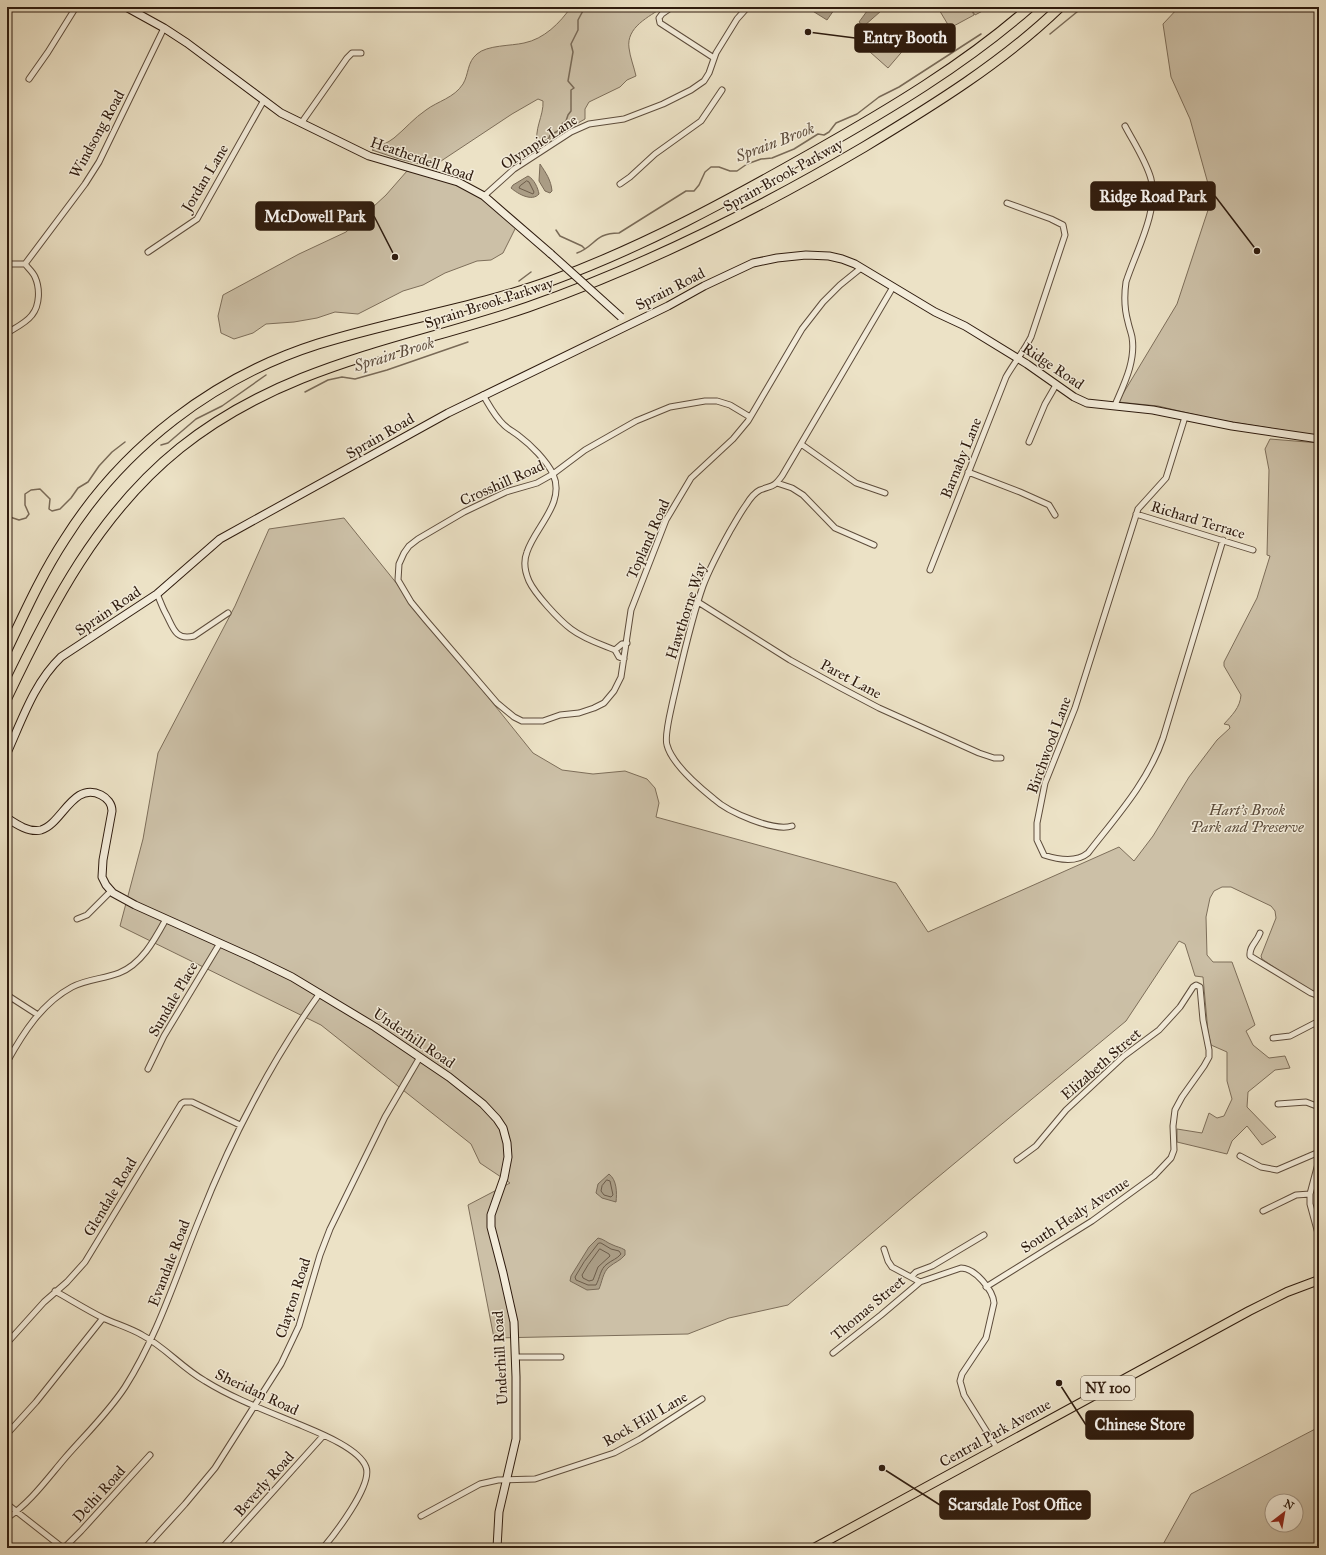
<svg xmlns="http://www.w3.org/2000/svg" width="1326" height="1555" font-family="'IM FELL Great Primer',serif">
<style>
.green{fill:#ccc0a7;stroke:#7d6e5a;fill-rule:evenodd}
.water{fill:#ab9e87;stroke:#796a57}
.lines{fill:none;stroke-linecap:round;stroke-linejoin:round}
.shore{stroke:#6c5c4a;stroke-width:1}
.stream{stroke:#796a57;stroke-width:1.5}
.street-casing{stroke:#5e4d3c;stroke-width:7}
.secondary-casing{stroke:#2e1b0e;stroke-width:9}
.primary-casing{stroke:#2e1b0e;stroke-width:10}
.highway-casing{stroke:#2e1b0e;stroke-width:11}
.street{stroke:#f3ecda;stroke-width:5}
.secondary{stroke:#f3ecda;stroke-width:7}
.primary{stroke:#ece2c6;stroke-width:8}
.highway{stroke:#ece2c6;stroke-width:9}
.secondary-bridge-casing{stroke:#2e1b0e;stroke-width:9;stroke-linecap:butt}
.secondary-bridge{stroke:#f3ecda;stroke-width:7}
.labels{text-anchor:middle;dominant-baseline:central;stroke-width:3;stroke-linejoin:round;paint-order:stroke}
.shield{fill:#f3ecda;stroke:#695a4b;stroke-width:1}
.shield-label{font-size:14px;font-weight:bold;fill:#2e1b0e}
.street-label{font-size:15px;fill:#2e1b0e;stroke:#f3ecda}
.park-label{font-size:15px;font-style:italic;fill:#5d4d3c;stroke:#f3ecda}
.water-label{font-size:16px;font-style:italic;fill:#604f3e;stroke:#f3ecda}
.leader{fill:none;stroke:#2e1b0e;stroke-width:1.5}
.callout-dot{fill:#2e1b0e;stroke:#f3ecda;stroke-width:1.5}
.callout{fill:#2e1b0e;stroke:#2e1b0e;stroke-width:1.5}
.callout-label{font-size:16px;text-anchor:middle;font-weight:bold;fill:#fff}
</style>
<rect width="100%" height="100%" fill="#ece2c6"/>
<filter id="stains"><feTurbulence type="fractalNoise" baseFrequency=".005" numOctaves="4"/><feColorMatrix values="0 0 0 0 .2 0 0 0 0 .09 0 0 0 0 .02 0 0 0 .5 -.17"/></filter>
<radialGradient id="worn" r=".72"><stop offset=".6" stop-color="#630" stop-opacity="0"/><stop offset="1" stop-color="#630" stop-opacity=".3"/></radialGradient>
<path class="green" d="M571 7H663C649 17 626 27 629 48 630 57 634 67 636 76L627 80 620 87 589 102 585 109V119L538 146C533 130 544 116 543 101L538 99 512 114 432 167 399 159 372 150C379 146 388 143 394 138 405 129 414 118 426 110 438 101 454 98 463 84 469 74 467 62 477 54 487 45 511 46 524 43 544 39 560 23 571 7Z
M940 7H970L974 15 950 28 938 8Z
M970 7H990L975 15Z
M1179 7H1319V436L1213 419 1158 406 1118 402 1177 304 1212 198 1190 119 1171 77 1163 24Z
M888 31 906 47 888 68 870 52Z
M407 171C432 177 458 183 480 197 493 205 505 217 516 227L503 253 491 260 477 261 445 273 423 285 403 291 358 314 335 312 317 318 294 322 266 324 253 333 234 339 221 333 218 316 223 295 299 254 346 232 386 195Z
M1270 439 1319 443V995L1306 989 1262 959 1261 956 1276 918 1275 911 1271 906 1231 887H1222L1214 891 1210 898 1206 917 1207 955 1213 962H1232L1255 1025 1246 1031 1253 1045 1269 1058 1285 1056 1290 1068 1275 1070 1248 1092 1247 1107 1276 1137 1262 1145 1247 1126 1232 1141 1227 1154 1177 1142V1129L1202 1133 1209 1113 1217 1118 1224 1116 1232 1099 1227 1081V1052L1211 1045 1208 1032 1203 977 1195 976 1185 944 1179 941 1126 1021 914 1197 788 1305 729 1318 688 1334 494 1338 468 1205 510 1183 480 1163 471 1144 321 1025 120 926 143 839 158 753 235 606 269 529 344 518 533 753 562 770 593 774 625 771 647 779 655 788 659 803 656 817 896 883 928 932 1119 847 1134 861 1153 836 1189 777 1217 740 1230 728 1229 725 1224 724C1232 715 1240 708 1241 695L1224 666V662L1257 598 1270 556 1267 555 1269 470 1265 449Z
M1319 1427V1548H1161L1191 1494ZM1272 1501H1296V1525H1272Z"/>
<path class="water" d="M813 7H830L834 10 827 20 811 10Z
M870 7H877L881 11 864 26 859 22Z
M540 164C546 173 551 180 552 191L550 193 545 191 539 181Z
M528 176C534 179 538 188 539 194 532 202 518 194 511 188L513 185Z
M609 1174C617 1180 617 1193 616 1202L602 1198 596 1193 598 1184Z
M598 1238C604 1239 607 1243 613 1245 617 1247 620 1247 625 1250V1255C620 1261 615 1262 609 1267 603 1272 602 1282 599 1289L587 1290 570 1281 571 1276 589 1247Z"/>
<g class="lines">
<path class="shore" d="M527 181 529 182 534 192 533 194 519 188 520 186Z
M607 1180 610 1181 613 1195 611 1197 604 1195 601 1191 602 1186Z
M599 1243H601L611 1249 619 1251 621 1254C617 1259 612 1260 607 1264 600 1269 600 1278 596 1285H588L576 1280 575 1277 584 1262Z
M600 1249 609 1254 610 1256 598 1267 593 1280 589 1281 583 1278 582 1275 588 1265Z"/>
<path class="stream" d="M1050 34 1083 7
M536 148 549 138 550 135 558 131 563 123 566 121 568 115 571 111V90L574 88 568 81 573 52 571 44 578 30V20L585 7
M556 230 560 236 582 246 584 248
M577 253C596 246 594 233 619 233L686 191H694L699 185 705 172 711 167H719L730 171H737L747 164 761 159 772 158 794 149 818 134 824 135 829 132 836 123 857 114 879 97 899 87 981 34
M519 281 531 272
M305 392 328 380 342 377 355 379 387 370 468 342
M161 445 168 443 196 419 222 406 266 375
M7 516 19 520 26 518 29 514 25 505V494L31 490 40 489 50 499 49 509 52 511 60 509 71 498 78 488 88 482 99 466 112 452 125 442"/>
<g class="street-casing">
<path id="street" d="M672 7 662 14 659 18 660 23 714 58
M7 11 9 7
M29 79 48 52 76 7
M302 122 347 58 352 53H361
M620 184 630 177 655 154 701 121 722 90
M484 196 514 169 571 132 589 124 624 119 663 104 691 90 704 81 709 73 716 53 737 19 745 10 744 7
M148 252 197 219 264 100
M7 264H25C28 268 33 272 35 277 40 288 40 305 32 315 26 323 15 328 7 333
M25 264 85 184 99 162 164 28
M483 395C489 405 495 417 504 425 508 429 514 432 519 436 531 445 546 460 553 474 566 503 535 527 527 552 523 562 525 572 529 581 535 594 559 620 571 629 584 639 600 644 615 650L622 644 627 643
M1115 405C1124 384 1136 361 1132 337 1131 332 1129 327 1128 322 1124 308 1124 296 1126 282 1136 251 1159 211 1151 179 1146 161 1134 143 1125 126
M750 417 730 405 717 401H705L670 407 636 421 585 450 553 474 537 483 506 492 464 512 418 539 409 546 404 553 399 564 398 580 411 602 425 619 497 703 514 717 522 721H543L560 715 579 713 594 708 604 703 614 691 621 677 631 610 666 520 691 478 733 439 748 421 802 329 823 302 840 285 861 268
M1185 417 1166 478 1138 509 1075 708 1045 783 1037 823V840L1044 855C1059 860 1076 863 1088 853 1116 817 1148 782 1163 738L1223 540
M1029 442 1045 404 1056 385
M801 444 856 483 885 493
M968 472 1020 492 1049 505 1055 515
M777 483 792 488 803 495 835 528 874 545
M1136 514 1253 550
M930 570 1006 377C1014 363 1024 351 1031 337L1065 235 1063 225 1051 219 1007 203
M157 594C160 600 162 607 166 614 173 627 175 641 194 636L228 613
M698 602 790 660 841 688 879 708 979 753 994 758H1001
M615 650 619 657 624 659
M792 826C774 832 728 812 714 799 699 787 672 764 667 745 664 736 671 710 673 700 682 662 690 623 703 586 710 567 720 549 730 531 735 523 740 513 746 505 749 500 754 493 760 490 773 485 773 488 782 476L893 287
M77 919 87 915 111 891
M1260 933C1257 942 1249 946 1250 956L1311 993 1319 996
M7 995 38 1015
M1273 1038 1290 1036 1319 1021
M7 1062C23 1033 42 1003 72 987 87 979 104 979 119 973 142 964 155 939 166 919
M148 1069 164 1036 220 943
M1278 1104 1306 1102 1319 1107
M1240 1156 1261 1167 1277 1170 1319 1152
M1319 1160 1310 1194V1204L1319 1237
M1263 1211 1296 1195 1310 1194
M884 1249 888 1261 892 1267 920 1282
M911 1277 916 1272 932 1266 984 1235
M986 1287 1092 1221 1154 1176 1171 1158 1174 1150 1173 1126 1175 1110 1182 1097 1204 1066 1209 1057V1050L1203 1020 1200 987 1196 985 1193 987 1180 1007 1159 1030 1124 1056 1066 1110 1036 1146 1017 1160
M55 1291C71 1300 87 1310 103 1318 116 1324 130 1328 142 1335 165 1347 182 1368 205 1381 234 1399 267 1411 298 1424 317 1432 359 1448 366 1467 373 1485 334 1535 323 1548
M7 1343 44 1302 67 1282 85 1262 181 1104 184 1102H192L240 1125
M833 1353 881 1315 920 1282 961 1268C975 1268 993 1290 994 1303L986 1338 962 1374 960 1381 964 1395 997 1448
M516 1357H561
M7 1434 36 1402 103 1318
M7 1504 63 1548
M421 1516 480 1484 498 1480 535 1479 614 1453 640 1439 702 1399
M7 1518C30 1503 47 1479 65 1458 85 1435 108 1413 125 1387 158 1335 176 1276 199 1220 231 1139 269 1064 320 993
M64 1548 81 1531 150 1455
M145 1548 185 1504 215 1468 281 1364 299 1326 320 1255 330 1229 385 1117 420 1057
M222 1548 323 1436"/>
</g>
<g class="secondary-casing">
<path id="secondary" d="M126 7 164 28 187 43 281 113 369 156 458 182 484 196 551 254
M7 753C22 720 34 683 61 657L157 594 220 539 448 413 668 306 704 286 753 263 777 258 806 255 829 256 842 259 855 264 935 312 965 326 1027 364 1074 397 1087 403 1153 410 1232 426 1319 439
M7 818C16 824 29 833 41 830 62 824 73 781 101 795 107 798 112 804 112 811L103 860 102 877 106 885 113 893 135 905 253 958 292 977 375 1027 449 1077 483 1104 497 1119 503 1128 507 1143 508 1157 504 1178 491 1215V1227L503 1273 514 1322 516 1377V1439L499 1512 497 1548"/>
</g>
<g class="primary-casing">
<path id="primary" d="M814 1548 1249 1311 1287 1292 1319 1280"/>
</g>
<g class="highway-casing">
<path id="highway" d="M7 650C25 612 42 574 65 539 123 447 214 377 318 344 395 320 476 308 553 280 643 247 729 200 812 153 888 110 964 65 1030 7
M7 698C51 605 99 513 180 448 285 364 405 349 528 307 645 266 757 210 864 147 932 106 1002 63 1060 7"/>
</g>
<use href="#street" class="street"/>
<use href="#secondary" class="secondary"/>
<use href="#primary" class="primary"/>
<use href="#highway" class="highway"/>
<g class="secondary-bridge-casing">
<path id="secondary-bridge" d="M551 254 621 317"/>
</g>
<use href="#secondary-bridge" class="secondary-bridge"/>
</g>
<g class="labels">
<rect class="shield" x="1081" y="1376" width="54" height="24" rx="3"/>
<g class="shield-label">
<text x="1108" y="1388">NY 100</text>
</g>
<g class="street-label">
<text transform="translate(97 134) rotate(-61)">Windsong Road</text>
<text transform="translate(539 142) rotate(-33)">Olympic Lane</text>
<text transform="translate(422 159) rotate(19)">Heatherdell Road</text>
<text transform="translate(783 175) rotate(-29)">Sprain Brook Parkway</text>
<text transform="translate(205 178) rotate(-59)">Jordan Lane</text>
<text transform="translate(670 289) rotate(-27)">Sprain Road</text>
<text transform="translate(489 303) rotate(-18)">Sprain Brook Parkway</text>
<text transform="translate(1053 366) rotate(34)">Ridge Road</text>
<text transform="translate(380 436) rotate(-30)">Sprain Road</text>
<text transform="translate(961 458) rotate(-68)">Barnaby Lane</text>
<text transform="translate(502 483) rotate(-24)">Crosshill Road</text>
<text transform="translate(1198 520) rotate(17)">Richard Terrace</text>
<text transform="translate(648 539) rotate(-66)">Topland Road</text>
<text transform="translate(108 611) rotate(-34)">Sprain Road</text>
<text transform="translate(686 611) rotate(-72)">Hawthorne Way</text>
<text transform="translate(851 679) rotate(28)">Paret Lane</text>
<text transform="translate(1049 745) rotate(-70)">Birchwood Lane</text>
<text transform="translate(173 999) rotate(-60)">Sundale Place</text>
<text transform="translate(414 1038) rotate(34)">Underhill Road</text>
<text transform="translate(1101 1064) rotate(-41)">Elizabeth Street</text>
<text transform="translate(110 1197) rotate(-59)">Glendale Road</text>
<text transform="translate(1075 1215) rotate(-33)">South Healy Avenue</text>
<text transform="translate(169 1263) rotate(-69)">Evandale Road</text>
<text transform="translate(293 1298) rotate(-72)">Clayton Road</text>
<text transform="translate(868 1308) rotate(-40)">Thomas Street</text>
<text transform="translate(500 1358) rotate(-93)">Underhill Road</text>
<text transform="translate(257 1392) rotate(25)">Sheridan Road</text>
<text transform="translate(645 1419) rotate(-30)">Rock Hill Lane</text>
<text transform="translate(995 1433) rotate(-29)">Central Park Avenue</text>
<text transform="translate(264 1484) rotate(-48)">Beverly Road</text>
<text transform="translate(99 1494) rotate(-48)">Delhi Road</text>
</g>
<g class="park-label">
<text x="1247" y="810">Hart's Brook<tspan x="1247" dy="17">Park and Preserve</tspan></text>
</g>
<g class="water-label">
<text transform="translate(775 142) rotate(-21)">Sprain Brook</text>
<text transform="translate(394 354) rotate(-17)">Sprain Brook</text>
</g>
</g>
<path class="leader" d="M808 32L855 38M1257 251L1215 196M395 257L374 216M1059 1383L1086 1425M882 1468L940 1505"/>
<g class="callout-dot">
<circle cx="808" cy="32" r="4"/>
<circle cx="1257" cy="251" r="4"/>
<circle cx="395" cy="257" r="4"/>
<circle cx="1059" cy="1383" r="4"/>
<circle cx="882" cy="1468" r="4"/>
</g>
<g class="callout">
<rect x="855" y="24" width="100" height="28" rx="4"/>
<rect x="1091" y="182" width="124" height="28" rx="4"/>
<rect x="256" y="202" width="118" height="28" rx="4"/>
<rect x="1086" y="1411" width="107" height="28" rx="4"/>
<rect x="940" y="1491" width="150" height="28" rx="4"/>
</g>
<g class="callout-label">
<text x="905" y="43">Entry Booth</text>
<text x="1153" y="202">Ridge Road Park</text>
<text x="315" y="222">McDowell Park</text>
<text x="1140" y="1430">Chinese Store</text>
<text x="1015" y="1510">Scarsdale Post Office</text>
</g>
<rect width="1326" height="1555" fill="none" stroke="#ece2c6" stroke-width="24"/>
<rect x="8" y="8" width="1310" height="1539" fill="none" stroke="#2e1b0e" stroke-width="2"/>
<rect x="12" y="12" width="1302" height="1531" fill="none" stroke="#2e1b0e"/>
<g transform="translate(1284 1513) rotate(31)"><circle r="19" fill="#f3ecda" stroke="#a49888"/>
<path d="M0-3L7 15L0 10L-7 15Z" fill="#8f2418"/>
<text y="-6" font-size="11" font-weight="bold" text-anchor="middle" fill="#2e1b0e">N</text>
</g>
<rect width="100%" height="100%" filter="url(#stains)"/>
<rect width="100%" height="100%" fill="url(#worn)"/>
</svg>
